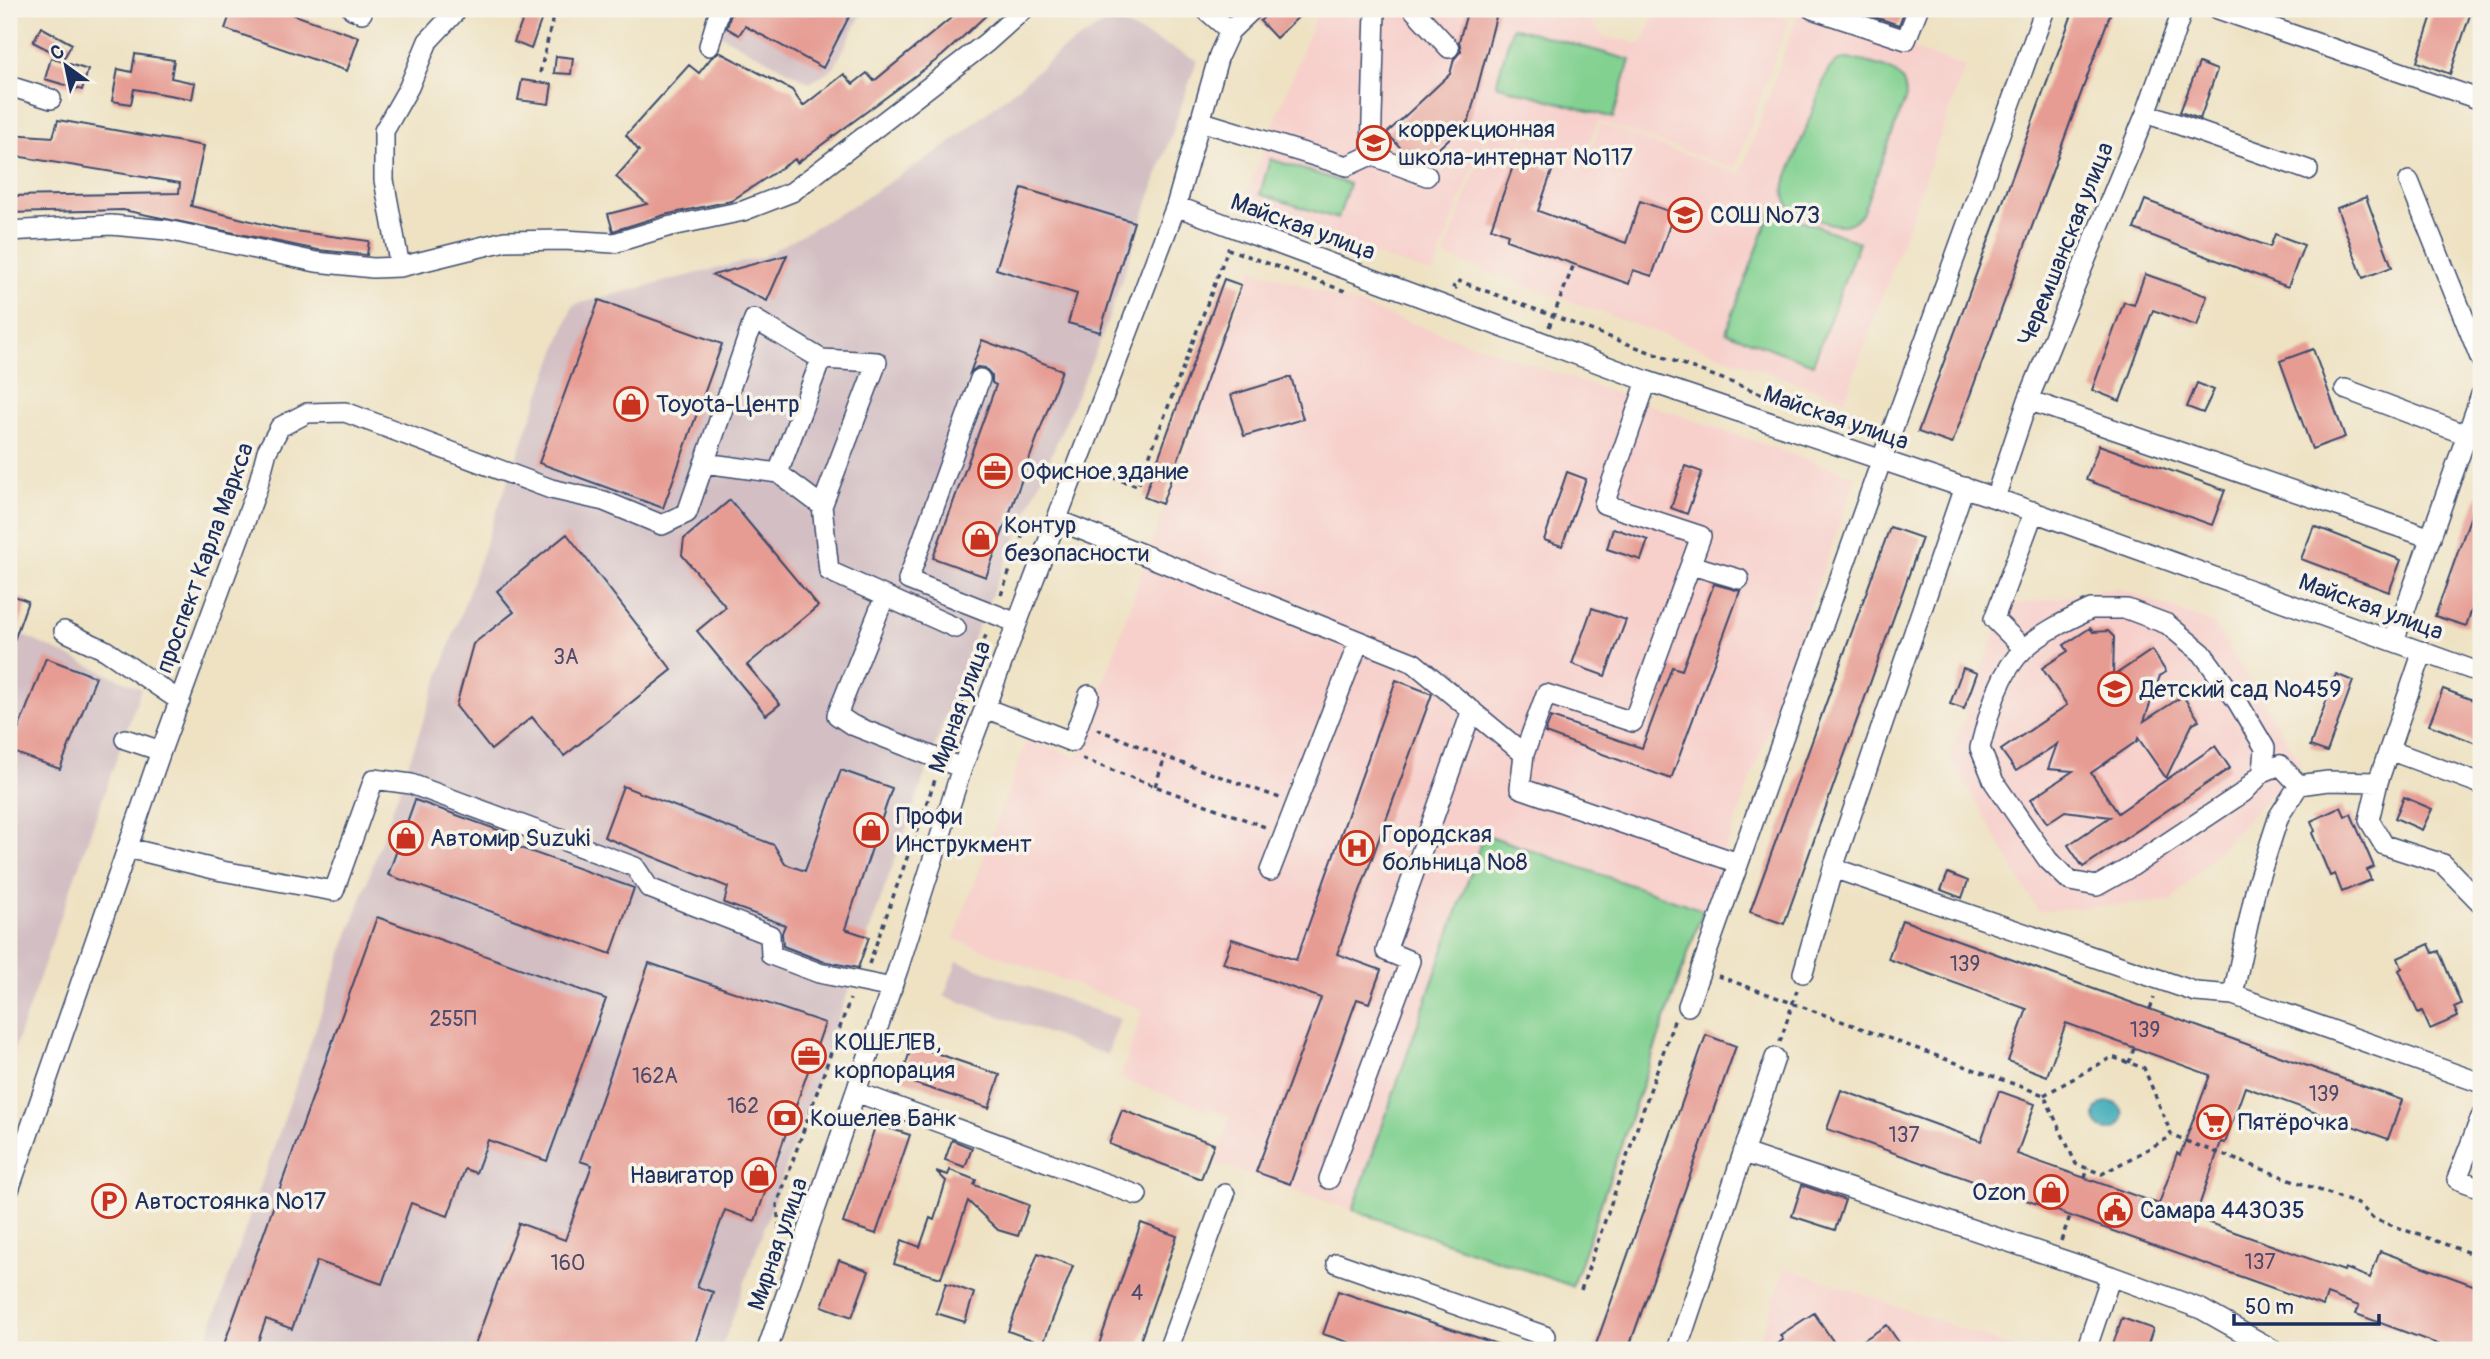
<svg xmlns="http://www.w3.org/2000/svg" width="2490" height="1359" font-family="Pangolin,sans-serif">
<style>
.built{fill:#f7d0cc}
.industrial{fill:#d2bec3}
.green{fill:#82d191;stroke:#4e8078;stroke-width:2}
.water{fill:#3baab8;stroke:#2b6c8b;stroke-width:2}
.building{fill:#e69b93}
.lines{fill:none;stroke-linecap:round;stroke-linejoin:round}
.minor-casing{stroke:#3b4a6d;stroke-width:22}
.path{stroke:#3b4a6d;stroke-width:3.5;stroke-dasharray:5 5;stroke-linecap:butt}
.minor{stroke:#fff;stroke-width:19}
.labels{text-anchor:middle;dominant-baseline:central;stroke-width:7;stroke-linejoin:round;paint-order:stroke}
.number-label{font-size:21px;fill:#4e4a6b}
.poi-label{font-size:24px;fill:#1b2f5e;stroke:#f7f3e8;text-anchor:start}
.street-label{font-size:24px;fill:#1b2f5e;stroke:#f7f3e8}
</style>
<rect width="100%" height="100%" fill="#f7f3e8"/>
<filter id="ink" filterUnits="userSpaceOnUse"><feTurbulence type="fractalNoise" baseFrequency=".0143" numOctaves="2"/><feDisplacementMap in="SourceGraphic" scale="14" xChannelSelector="R" yChannelSelector="G"/><feConvolveMatrix kernelMatrix="1 2 1 2 8 2 1 2 1" color-interpolation-filters="sRGB"/></filter>
<filter id="wash" filterUnits="userSpaceOnUse"><feTurbulence type="fractalNoise" baseFrequency=".00686" numOctaves="4" result="noise"/><feDisplacementMap in="SourceGraphic" scale="28" xChannelSelector="R" yChannelSelector="G"/><feGaussianBlur stdDeviation="1.57" result="paint"/><feColorMatrix in="noise" values="0 0 0 0 0 0 0 0 0 0 0 0 0 0 0 0 0 1.4 0 .05"/><feComposite in="paint" operator="in"/></filter>
<g filter="url(#wash)">
<rect width="100%" height="100%" fill="#eee2c3"/>
<path class="built" d="M1324 9H1580L1604 37 1642 44 1657 9H1758L1789 20 1735 169 1598 121 1583 160 1488 127 1433 274 1240 210 1316 16Z
M1800 9 1965 67 1845 400 1444 256 1490 129 1586 164 1600 124 1740 174Z
M1252 268 1856 476 1574 1287 1215 1163 1230 1117 1120 1079 1143 1010 954 939 1027 739 1078 757 1163 511Z
M2118 588 2213 623 2301 762 2171 901 2038 911 1950 756 2006 606Z
M1786 1267 2020 1350H1756Z"/>
<path class="industrial" d="M725 9H864L834 68 810 83 713 31Z
M1112 19 1197 60 1103 334 974 636 721 1350H203L495 516 573 305 762 257 852 206 948 145 1062 50Z
M9 629 141 689 9 1064Z
M957 961 1120 1019 1107 1055 944 996Z"/>
<path class="green" d="M1512 27 1630 60 1613 118 1496 85Z
M1845 59C1857 59 1884 66 1894 72 1903 77 1906 88 1906 97L1862 214C1856 220 1851 225 1843 225 1832 226 1796 214 1789 205 1784 199 1784 191 1785 184L1828 70 1837 62Z
M1270 159 1349 184 1338 219 1260 194Z
M1772 209 1859 242 1813 364 1726 332Z
M1484 834 1703 910 1572 1286 1353 1210Z"/>
<path class="water" d="M2095 1116a14 14 0 1 1 28 0a14 14 0 1 1-28 0Z"/>
<g id="blocks">
<path class="building" d="M232 9H277L359 37 347 71 225 29Z
M527 9H545L531 49 514 42Z
M732 9H792L806 16 810 9H853L823 68 745 26 739 35 727 28Z
M962 9H993L942 56 797 163 795 159 731 201 664 215 613 231 608 214 647 204 616 177 639 151 626 135 689 65 699 73 711 58 719 52 792 90 803 106 844 74 853 84 867 73 874 81Z
M1272 9H1307L1276 38 1260 21Z
M1468 9H1498L1469 120 1424 162 1407 155 1387 133 1450 74 1454 59 1461 51 1459 41Z
M1850 9H1905L1899 25Z
M2074 9H2112L1952 444 1918 432Z
M2434 9H2472L2450 74 2417 62Z
M41 27 72 44 64 58 33 42Z
M135 54 174 60 171 78 195 83 192 99 134 89 131 104 112 101 118 69 132 72Z
M556 56 573 58 571 74 554 73Z
M51 58 88 70 82 90 45 79Z
M2199 63 2217 70 2200 119 2180 112Z
M522 80 552 84 549 104 518 100Z
M58 120 204 146 191 206 287 230 369 241 367 255 318 250 123 210 9 213V196L179 193 180 183 9 155V134L53 137Z
M1516 158 1552 171 1538 211 1626 243 1640 201 1674 213 1652 276 1633 270 1629 284 1506 240 1508 234 1491 228Z
M1022 188 1134 222 1100 332 1068 323 1077 294 996 269Z
M2366 197 2392 267 2363 278 2337 208Z
M2145 200 2270 247 2275 234 2304 245 2288 287 2134 229Z
M787 255 767 301 713 275Z
M2145 274 2207 296 2197 326 2153 310 2120 401 2092 390 2124 302 2134 305Z
M1224 279 1241 285 1162 504 1144 497Z
M599 300 722 344 663 508 539 463Z
M982 340 1062 370 986 577 933 558 996 385 992 383V376L985 368 977 367 970 373Z
M2313 349 2345 437 2312 449 2280 361Z
M1291 377 1303 419 1244 436 1231 395Z
M2197 383 2214 390 2203 413 2187 407Z
M2099 445 2225 490 2212 525 2086 480Z
M1685 466 1702 472 1687 514 1671 508Z
M1567 472 1586 479 1562 546 1544 540Z
M2479 493H2481V583L2466 626 2435 616Z
M730 500 818 606 747 665 780 704 766 715 697 631 726 607 682 555 684 539Z
M2314 526 2401 560 2389 592 2301 559Z
M1890 527 1922 538 1784 924 1750 912Z
M1613 528 1648 540 1641 560 1607 549Z
M567 534 672 670 564 756 532 717 491 750 456 706 473 644 514 612 497 591Z
M1714 584 1740 591 1671 779 1545 733 1551 717 1642 748 1672 667 1682 670Z
M9 594 28 601 11 649 9 648Z
M1592 608 1626 620 1605 676 1572 664Z
M2090 628 2093 632 2108 631 2114 637 2113 676 2152 650 2166 672 2160 676 2144 721 2183 696 2199 720 2193 723 2166 778 2138 738 2137 741 2091 773 2118 813 2215 746 2230 768 2083 867 2068 845 2110 817 2065 811 2047 823 2031 799 2073 771 2048 769 2057 744 2016 771 2001 750 2067 705 2042 668 2068 651 2064 645Z
M46 658 96 677 60 769 10 751Z
M1963 668 1977 673 1964 709 1950 704Z
M2336 674 2353 681 2327 752 2310 746Z
M1396 680 1432 694 1337 954 1381 970 1369 1003 1357 999 1290 1184 1256 1172 1321 998 1223 963 1232 939 1296 960Z
M2443 689 2481 703V745L2429 725Z
M841 770 892 788 845 929 869 937 858 968 822 961 783 946 782 933 785 925 724 903 728 887 604 837 623 786 774 845 785 864 805 871Z
M2404 797 2432 809 2422 830 2395 818Z
M415 800 515 836 512 845 634 888 611 954 388 875Z
M2341 807 2345 816 2351 814 2374 867 2367 870 2371 880 2342 892 2335 874 2330 876 2312 833 2315 831 2311 821Z
M1948 873 1968 881 1962 898 1941 890Z
M377 917 606 999 547 1161 488 1140 476 1173 465 1169 448 1216 411 1203 382 1284 317 1261 292 1329 266 1319 255 1350H222Z
M1902 920 2402 1100 2388 1139 2245 1087 2225 1143 2221 1142 2195 1218 2344 1271 2345 1268 2370 1278 2380 1251 2481 1288V1350H2441L2443 1346 2356 1314 2359 1306 2327 1294 2323 1306 1827 1129 1841 1090 1981 1141 1999 1091 2035 1104 2017 1154 2159 1204 2177 1153 2180 1155 2210 1075 2066 1023 2047 1076 2008 1061 2027 1009 1888 959Z
M2429 944 2433 953 2439 951 2461 1004 2454 1007 2458 1017 2430 1029 2422 1011 2418 1013 2399 970 2402 968 2398 958Z
M649 963 825 1023 755 1221 725 1210 697 1287 713 1292 693 1350H473L519 1223 565 1240 592 1165 580 1161Z
M1706 1035 1736 1046 1628 1350H1594Z
M912 1045 1000 1075 989 1108 901 1079Z
M1122 1110 1214 1144 1201 1179 1109 1144Z
M876 1124 910 1135 876 1234 843 1223Z
M952 1140 972 1148 965 1167 945 1160Z
M950 1170 976 1180 974 1185 1029 1205 1018 1236 998 1230 968 1201 941 1278 894 1264 902 1240 920 1247 930 1218 934 1220 946 1181 936 1171 948 1175Z
M1802 1185 1845 1200 1835 1230 1792 1216Z
M1141 1223 1177 1236 1137 1350H1097Z
M1038 1253 1073 1266 1043 1344 1008 1331Z
M839 1260 869 1271 852 1317 822 1306Z
M946 1283 974 1293 965 1322 936 1313Z
M1338 1291 1506 1347V1350H1373L1323 1334Z
M1814 1313 1839 1350H1768L1783 1340 1780 1335Z
M2122 1318 2153 1329 2146 1350H2111Z
M1887 1325 1904 1350H1848Z"/>
</g>
</g>
<g filter="url(#ink)">
<use href="#blocks" fill-opacity="0" stroke="#3b4a6d" stroke-width="2"/>
<g class="lines">
<g class="minor-casing">
<path id="minor" d="M352 9 362 13
M1413 9 1449 48
M1812 9 1906 40 1918 9
M2218 9 2481 100
M1230 31 1253 9
M709 46 720 9
M9 86 51 99
M2146 113 2308 170
M1200 121 1347 166 1371 155 1375 9
M1371 155 1427 176
M2409 181 2481 360
M1176 206 1647 381 1995 498 2481 673
M9 231 111 225 167 230 316 262 373 268 400 267 505 241 564 240 614 243 667 227 743 211 792 192 986 43 1024 9
M400 267 384 180V131L409 87 428 41 458 9
M980 379 908 580 1017 623
M2345 389 2467 435
M2028 400 2431 538
M704 463 778 473 822 506 829 571 956 628
M778 473 821 359
M1995 498 2028 400 2146 113 2183 9
M1057 520 1414 663 1524 754 1520 788 1738 863
M1691 565 1739 579
M885 596 837 715 852 725 962 768
M2091 609H2127L2167 624 2202 653 2237 701 2265 748 2263 772 2244 792 2131 867 2097 886 2070 881 2048 860 1994 782 1980 748C1989 714 1998 673 2025 648 2044 631 2068 620 2091 609Z
M64 631 105 650 180 701
M2394 641 2481 395
M2024 649 1994 619 2034 511
M2423 651 2378 782 2369 820 2384 845 2443 864 2481 903
M985 708 1072 742 1089 695
M125 739 161 751
M2389 750 2481 784
M1524 754 1546 694 1633 722 1701 536 1604 504 1647 381
M2263 772 2280 765 2299 785
M128 848 222 871 334 891 374 779 411 784 635 867 649 888 770 935 771 955 819 973 892 988
M1833 868 2196 992 2233 995 2481 1083
M1270 871 1359 641
M1803 973 1833 868 1964 487
M2233 995 2256 887 2279 816 2299 785 2328 781 2378 782
M1688 1006 1888 442 2045 9
M856 1092 1137 1195
M2481 1117 2457 1179 2481 1188
M1744 1153 2111 1276 2201 1309 2274 1350
M1329 1179 1410 961 1386 951 1472 710
M9 1190 161 751 257 489 267 451 280 427 307 413 345 412 551 489 604 501 662 525 687 513 754 319 821 359 877 362 822 506
M1337 1263 1545 1336 1540 1350
M767 1350 898 969 962 768 1176 206 1219 55 1230 31 1205 9
M1168 1350 1225 1194
M1677 1350 1775 1058
M2086 1350 2111 1276"/>
</g>
<path class="path" d="M540 73 555 9
M1452 286 1456 288 1459 281 1870 434
M1549 327 1574 264
M1093 471 1138 486 1228 249 1345 291
M1001 595 1024 531H1032
M1097 729 1165 757 1280 798
M948 744 987 632
M1082 759 1268 828
M1155 786 1165 757
M869 964 936 777
M1718 976 2044 1095 2076 1164 2102 1174 2172 1136
M2150 1009 2154 998
M1780 1042 1797 990
M2129 1063 2134 1048
M2044 1095 2112 1057 2144 1068 2172 1136 2360 1205 2374 1219 2481 1257
M2085 1178 2088 1168
M2061 1241 2070 1216
M781 1248 777 1205 850 999
M1581 1290 1675 1018"/>
<use href="#minor" class="minor"/>
</g>
</g>
<defs>
<g id="school-ring" transform="scale(1.75)"><circle r="9.5" fill="#f7f3e8" stroke="#c8321e" stroke-width="1.5"/><path d="M0-5L7-2L0 1L-7-2ZM-4 1L0 2.5L4 1V4Q0 6-4 4Z" fill="#c8321e"/></g>
<g id="shop-ring" transform="scale(1.75)"><circle r="9.5" fill="#f7f3e8" stroke="#c8321e" stroke-width="1.5"/><path d="M-5-2.5h2.3a2.7 3.5 0 0 1 5.4 0H5L5.5 6h-11ZM-1.5-2.5h3a1.5 2.3 0 0 0-3 0Z" fill="#c8321e"/></g>
<g id="office-ring" transform="scale(1.75)"><circle r="9.5" fill="#f7f3e8" stroke="#c8321e" stroke-width="1.5"/><path d="M-6-3h4V-5.5h4V-3h4V5H-6ZM-1-4.5V-3h2v-1.5ZM-6 0V1H6V0Z" fill="#c8321e"/></g>
<g id="hospital-ring" transform="scale(1.75)"><circle r="9.5" fill="#f7f3e8" stroke="#c8321e" stroke-width="1.5"/><path d="M-5-5h3v3.5h4V-5h3V5h-3V1.5h-4V5h-3Z" fill="#c8321e"/></g>
<g id="bank-ring" transform="scale(1.75)"><circle r="9.5" fill="#f7f3e8" stroke="#c8321e" stroke-width="1.5"/><path d="M-6-4H6V4H-6ZM0-2.3a2.3 2.3 0 1 0 0 4.6a2.3 2.3 0 1 0 0-4.6Z" fill="#c8321e"/></g>
<g id="supermarket-ring" transform="scale(1.75)"><circle r="9.5" fill="#f7f3e8" stroke="#c8321e" stroke-width="1.5"/><path d="M-6-5.5h2.5l.6 2H6L4.5 2H-2.5L-4.4-4H-6ZM-1.5 3.2a1.3 1.3 0 1 0 .1 0ZM3 3.2a1.3 1.3 0 1 0 .1 0Z" fill="#c8321e"/></g>
<g id="parking-ring" transform="scale(1.75)"><circle r="9.5" fill="#f7f3e8" stroke="#c8321e" stroke-width="1.5"/><path d="M-3.5-5.5H1a3.5 3.5 0 0 1 0 7H-1V5.5H-3.5ZM-1-3.4V-.6H.8a1.4 1.4 0 0 0 0-2.8Z" fill="#c8321e"/></g>
<g id="civic-ring" transform="scale(1.75)"><circle r="9.5" fill="#f7f3e8" stroke="#c8321e" stroke-width="1.5"/><path d="M-.6-6.5H3V-4.5H.6V-3L4-1V1h2V6H-6V1h2V-1L-.6-3ZM-1.2 2.5V6h2.4V2.5Z" fill="#c8321e"/></g>
</defs>
<g fill-rule="evenodd">
<use href="#school-ring" x="1374" y="143"/>
<use href="#school-ring" x="1685" y="215"/>
<use href="#shop-ring" x="631" y="404"/>
<use href="#office-ring" x="995" y="471"/>
<use href="#shop-ring" x="980" y="539"/>
<use href="#school-ring" x="2115" y="689"/>
<use href="#shop-ring" x="871" y="830"/>
<use href="#shop-ring" x="406" y="838"/>
<use href="#hospital-ring" x="1357" y="848"/>
<use href="#office-ring" x="809" y="1056"/>
<use href="#bank-ring" x="785" y="1118"/>
<use href="#supermarket-ring" x="2214" y="1122"/>
<use href="#shop-ring" x="759" y="1175"/>
<use href="#shop-ring" x="2051" y="1192"/>
<use href="#parking-ring" x="109" y="1201"/>
<use href="#civic-ring" x="2115" y="1210"/>
</g>
<g class="labels">
<g class="number-label">
<text x="566" y="657">3А</text>
<text x="1965" y="964">139</text>
<text x="453" y="1019">255П</text>
<text x="2145" y="1030">139</text>
<text x="655" y="1076">162А</text>
<text x="2324" y="1094">139</text>
<text x="743" y="1106">162</text>
<text x="1904" y="1135">137</text>
<text x="2260" y="1262">137</text>
<text x="568" y="1263">160</text>
<text x="1137" y="1293">4</text>
</g>
<g class="poi-label">
<text x="1398" y="129">коррекционная<tspan x="1398" dy="28">школа-интернат №117</tspan></text>
<text x="1710" y="215">СОШ №73</text>
<text x="656" y="404">Toyota-Центр</text>
<text x="1020" y="471">Офисное здание</text>
<text x="1004" y="525">Контур<tspan x="1004" dy="28">безопасности</tspan></text>
<text x="2140" y="689">Детский сад №459</text>
<text x="896" y="816">Профи<tspan x="896" dy="28">Инструкмент</tspan></text>
<text x="1382" y="834">Городская<tspan x="1382" dy="28">больница №8</tspan></text>
<text x="430" y="838">Автомир Suzuki</text>
<text x="834" y="1042">КОШЕЛЕВ,<tspan x="834" dy="28">корпорация</tspan></text>
<text x="810" y="1118">Кошелев Банк</text>
<text x="2238" y="1122">Пятёрочка</text>
<text x="734" y="1175" text-anchor="end">Навигатор</text>
<text x="2026" y="1192" text-anchor="end">Ozon</text>
<text x="134" y="1201">Автостоянка №17</text>
<text x="2140" y="1210">Самара 443035</text>
</g>
<g class="street-label">
<text transform="translate(1303 227) rotate(20)">Майская улица</text>
<text transform="translate(2066 244) rotate(-68)">Черемшанская улица</text>
<text transform="translate(1836 418) rotate(19)">Майская улица</text>
<text transform="translate(205 558) rotate(-70)">проспект Карла Маркса</text>
<text transform="translate(2371 607) rotate(20)">Майская улица</text>
<text transform="translate(960 707) rotate(-70)">Мирная улица</text>
<text transform="translate(778 1244) rotate(-71)">Мирная улица</text>
</g>
</g>
<rect width="2490" height="1359" fill="none" stroke="#f7f3e8" stroke-width="35"/>
<g transform="translate(66 66) rotate(327)" stroke="#f7f3e8" stroke-width="5" paint-order="stroke">
<path d="M0-5L12 26L0 18L-12 26Z" fill="#1b2f5e"/>
<text y="-10" font-size="19" font-weight="bold" text-anchor="middle" fill="#1b2f5e">С</text>
</g>
<path d="M2234 1314v10h145v-10" fill="none" stroke="#1b2f5e" stroke-width="3.5"/>
<text x="2245" y="1314" font-size="21" fill="#1b2f5e" stroke="#f7f3e8" stroke-width="5" paint-order="stroke">50 m</text>
</svg>
